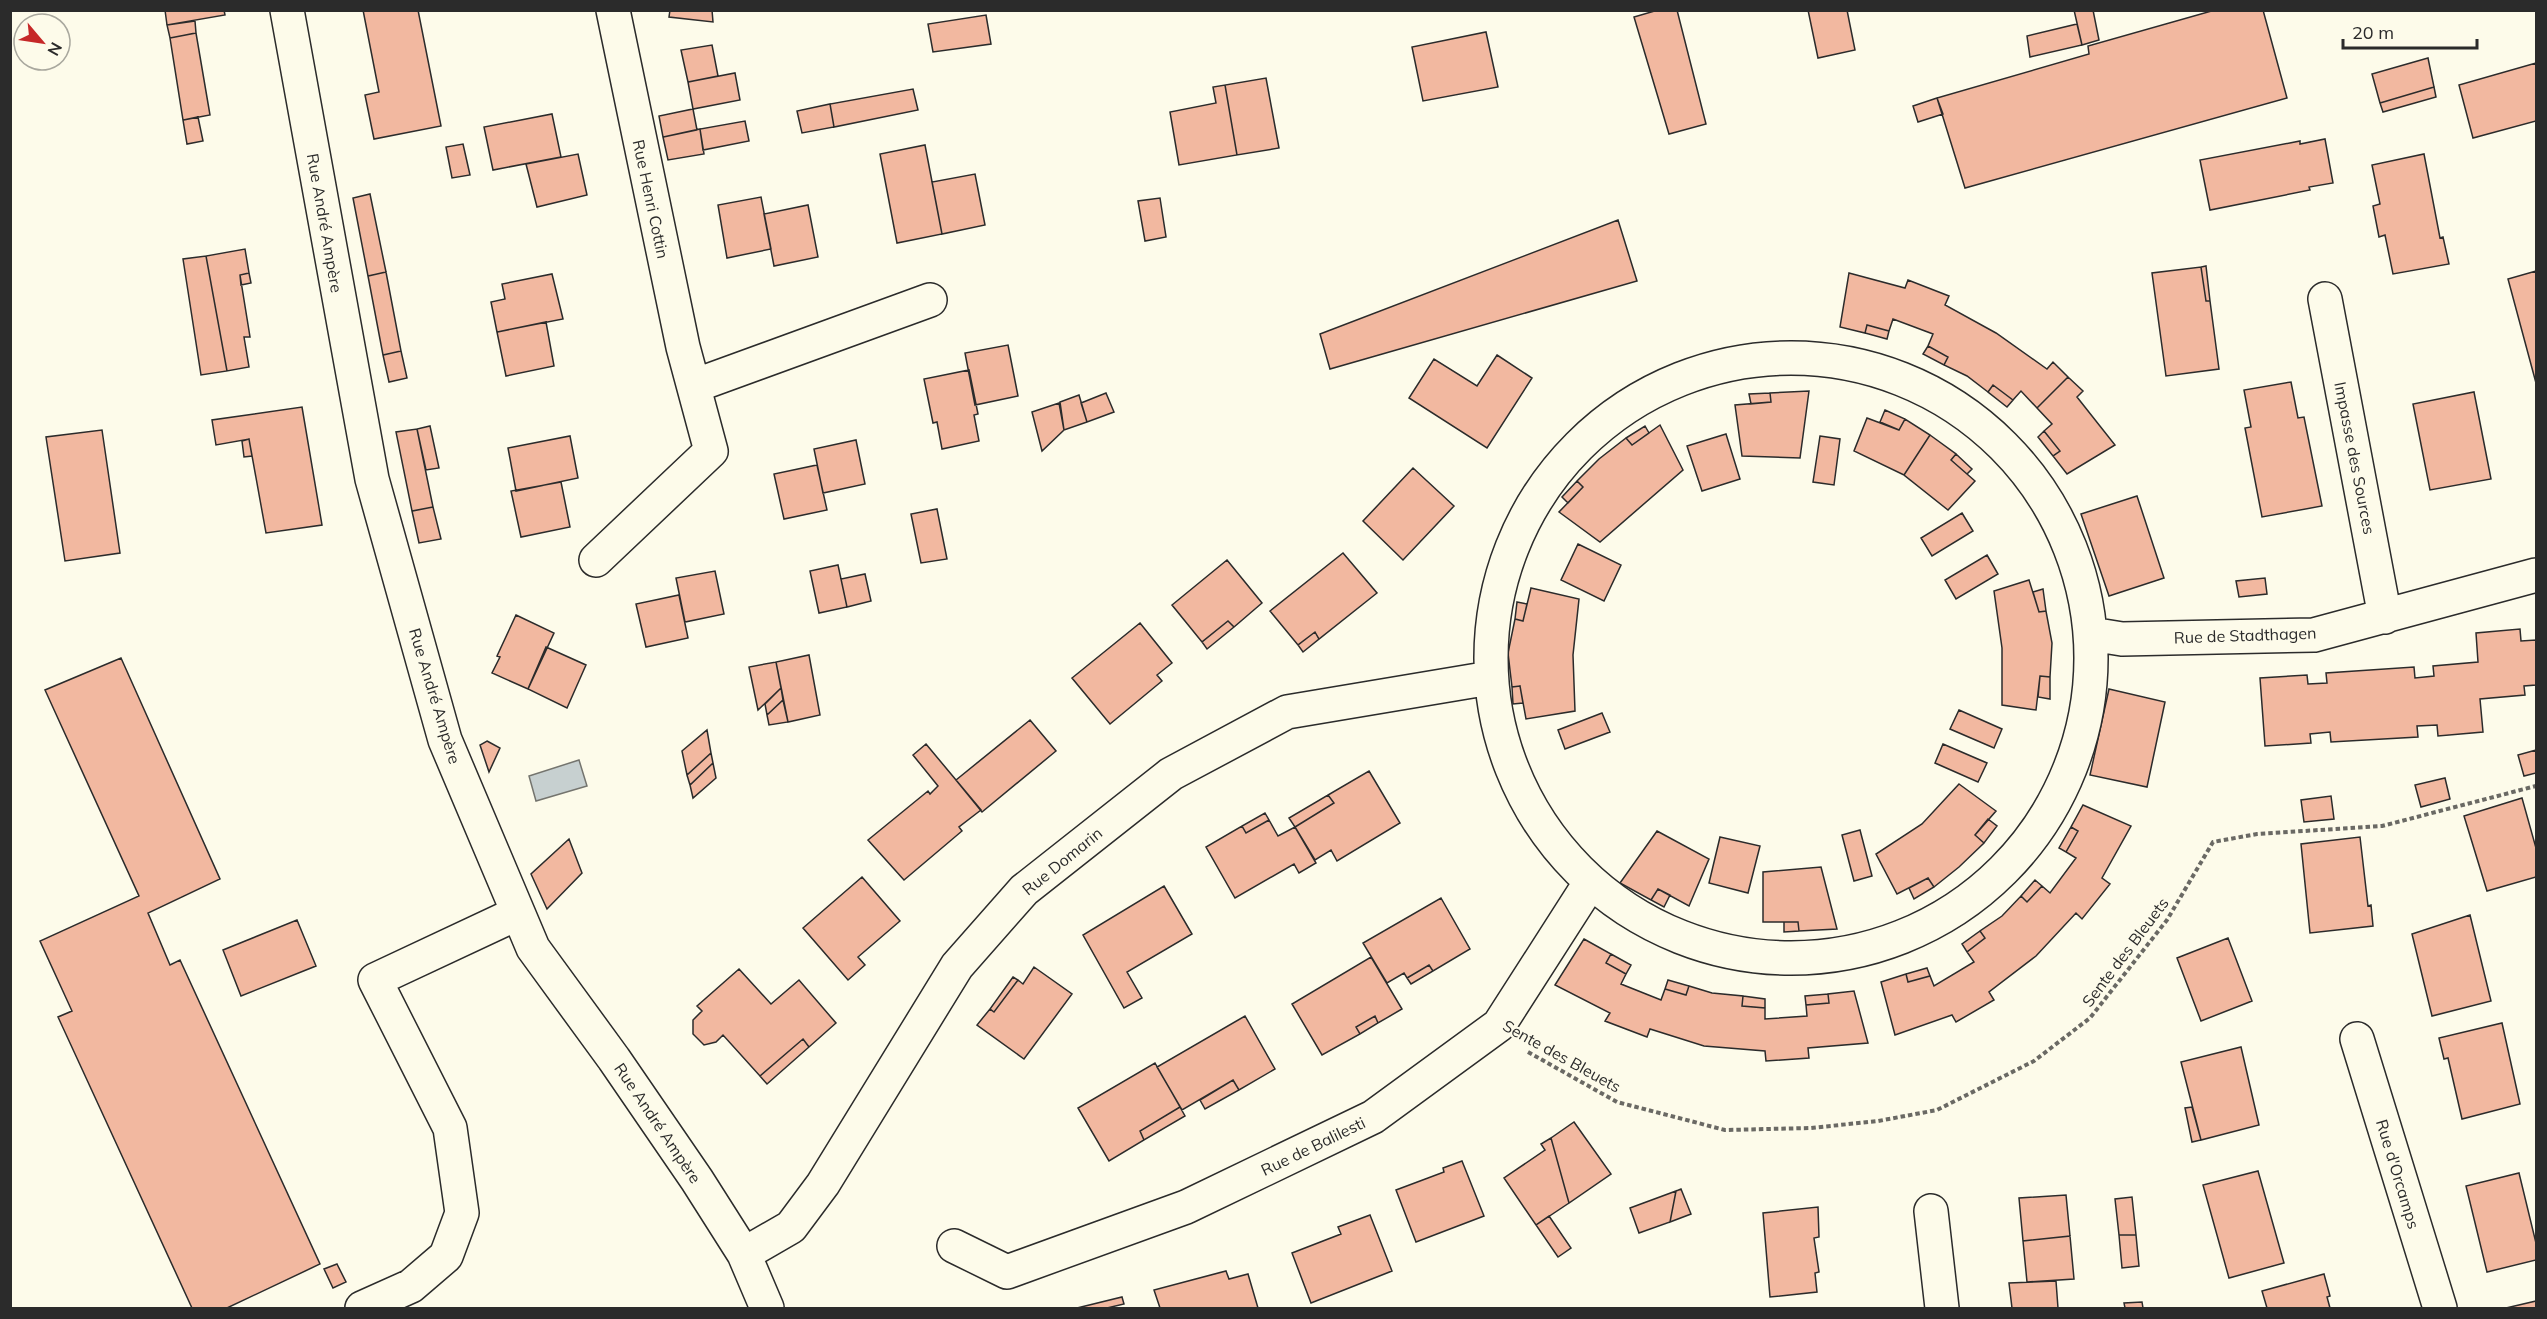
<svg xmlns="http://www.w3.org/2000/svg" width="2547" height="1319" font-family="Mulish,sans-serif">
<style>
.water{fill:#c7d0d0;stroke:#74746e;stroke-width:1.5}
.building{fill:#f2b8a0;stroke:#2b2b2b;stroke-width:1.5}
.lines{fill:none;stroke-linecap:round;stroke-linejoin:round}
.minor-casing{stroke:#2b2b2b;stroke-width:36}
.path{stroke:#6a6964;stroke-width:4;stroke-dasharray:4.5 3;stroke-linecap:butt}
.minor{stroke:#fdfbea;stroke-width:33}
.labels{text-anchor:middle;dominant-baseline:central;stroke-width:4.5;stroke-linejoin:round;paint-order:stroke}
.street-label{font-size:16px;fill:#2b2b2b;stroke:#fdfbea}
</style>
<rect width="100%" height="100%" fill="#fdfbea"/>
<path class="water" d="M579 760 587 786 536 801 529 776Z"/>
<path class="building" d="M165 10H224L225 15 167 25Z
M363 10H418L441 126 374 139 365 95 379 92Z
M670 10H712L713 22 669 17Z
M1658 10H1677L1706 124 1669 134 1634 17Z
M1808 10H1847L1855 50 1818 58Z
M2074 10H2093L2099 40 2082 45Z
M2215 10H2263L2287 98 1965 188 1937 98 2089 54 2088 46Z
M986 15 991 44 933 52 928 24Z
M195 21 196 33 170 38 167 25Z
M2077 24 2082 45 2030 57 2027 36Z
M1486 32 1498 87 1423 101 1412 47Z
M196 33 210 115 183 120 170 38Z
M712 45 718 76 688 82 681 50Z
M2428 58 2434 87 2380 103 2372 74Z
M2536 63V121L2473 138 2459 85Z
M735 73 740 100 693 109 688 82Z
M1266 78 1279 148 1237 155 1225 85Z
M1225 85 1237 155 1179 165 1170 112 1216 103 1213 87Z
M2434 87 2436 97 2383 112 2380 103Z
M913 89 918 110 834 127 830 104Z
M1937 98 1943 114 1918 122 1913 106Z
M830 104 834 127 802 133 797 111Z
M693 109 697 130 663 137 659 116Z
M552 114 561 157 493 170 484 127Z
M198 117 203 141 187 144 183 120Z
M745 121 749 141 703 150 700 129Z
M700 129 704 154 668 160 663 137Z
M2325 139 2333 183 2309 187 2310 190 2210 210 2200 160 2300 141V144Z
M463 144 470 175 452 178 446 147Z
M925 145 942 234 897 243 880 154Z
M578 154 587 195 537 207 526 164Z
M2424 154 2440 238 2443 237 2449 264 2393 274 2385 235 2379 237 2373 206 2380 204 2372 165Z
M975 174 985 225 942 234 932 182Z
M370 194 386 272 368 276 353 198Z
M761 197 771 249 727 258 718 205Z
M1160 198 1166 237 1145 241 1138 201Z
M808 205 818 257 774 266 764 214Z
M1618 220 1637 281 1330 369 1320 334Z
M245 249 249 273 240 275 250 337H244L249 367 227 371 206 256Z
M206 256 227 371 201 375 183 259Z
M2206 266 2210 301H2206L2201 267Z
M2201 267 2206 301H2210L2219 369 2166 376 2152 273Z
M2536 271V383L2508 279Z
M386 272 401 351 383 355 368 276Z
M249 273 251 283 241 285 240 275Z
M1849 273 1905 288 1908 280 1949 296 1945 305 1996 333 2047 369 2053 362 2068 377 2037 408 2021 391 2013 400 1993 385 1988 392 1967 376 1944 365 1948 357 1928 346 1933 334 1893 319 1889 331 1867 325 1865 333 1840 327Z
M552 274 563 319 497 332 491 302 505 299 502 284Z
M546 322 554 366 506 376 497 332Z
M1867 325 1889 331 1887 339 1865 333Z
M1008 345 1018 396 975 405 965 353Z
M1928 346 1948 357 1944 365 1923 354Z
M401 351 407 378 389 382 383 355Z
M1497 355 1532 378 1487 448 1409 398 1434 359 1477 386Z
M969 370 978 414 974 415 979 441 942 449 937 422 933 423 924 379Z
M2068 377 2083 391 2077 397 2115 445 2067 474 2053 456 2060 451 2044 431 2052 424 2037 408Z
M2291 382 2298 418 2304 417 2322 506 2262 517 2245 428 2251 427 2244 390Z
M1993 385 2013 400 2007 407 1988 392Z
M1809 391 1800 458 1742 456 1735 405 1771 402 1770 393Z
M2474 392 2491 479 2430 490 2413 404Z
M1106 393 1114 412 1087 422 1081 403Z
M1770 393 1771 402 1751 404 1749 394Z
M1079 395 1087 422 1064 430 1060 402Z
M1059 403 1064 430 1042 451 1032 412Z
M302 407 322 525 266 533 249 439 216 445 212 420Z
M1885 410 1905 419 1899 430 1880 422Z
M1867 418 1899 430 1905 419 1930 435 1904 475 1854 451Z
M1660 425 1683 470 1600 542 1559 512 1583 487 1577 481 1599 459 1626 438 1632 445Z
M430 426 439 468 426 470 417 429Z
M1645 426 1649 433 1632 445 1626 438Z
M417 429 433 507 412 511 396 432Z
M102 430 120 553 65 561 46 437Z
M2044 431 2060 451 2053 456 2038 437Z
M1726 434 1740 479 1702 491 1687 446Z
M1930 435 1956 454 1951 460 1975 481 1948 510 1904 475Z
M570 436 578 478 516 491 508 448Z
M1820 436 1840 439 1834 485 1813 482Z
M249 439 252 456 244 457 242 441Z
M856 440 865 484 823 493 814 449Z
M1956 454 1972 469 1967 474 1951 460Z
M817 465 827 510 784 519 774 474Z
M1413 468 1454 506 1403 560 1363 521Z
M1577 481 1583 487 1568 503 1562 497Z
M561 482 570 527 521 537 511 491Z
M2137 496 2164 578 2109 596 2081 514Z
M433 507 441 539 419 543 412 511Z
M937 509 947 559 921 563 911 514Z
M1962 513 1973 531 1932 556 1921 538Z
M1578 544 1621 565 1604 601 1561 580Z
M1343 553 1377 593 1319 639 1315 632 1298 645 1270 611Z
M1987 555 1998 574 1956 599 1945 580Z
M1227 560 1262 603 1234 627 1228 621 1202 642 1172 605Z
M838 565 847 607 819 613 810 571Z
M715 571 724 614 685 622 676 578Z
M865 574 871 601 847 607 841 579Z
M2265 578 2267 594 2239 597 2236 581Z
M2029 580 2039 612 2046 611 2052 643 2050 677 2040 676 2036 710 2002 705V648L1994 591Z
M1531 588 1579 599 1573 655 1575 711 1526 719 1520 686 1512 687 1508 653 1515 619 1523 621Z
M2043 589 2046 611 2039 612 2033 592Z
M679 595 688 638 646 647 636 604Z
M1517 602 1527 604 1523 621 1515 619Z
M516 615 554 633 528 689 492 673 500 657 497 656Z
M1228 621 1234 627 1207 649 1202 642Z
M1140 623 1172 663 1157 675 1162 681 1110 724 1072 678Z
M2520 629 2521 641 2536 640V685L2524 686 2525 695 2480 699 2483 732 2438 736 2437 725 2417 726 2418 737 2331 742 2330 732 2310 734 2311 743 2265 746 2260 678 2307 675 2308 684 2327 683 2326 673 2414 667 2415 678 2434 676 2433 666 2478 662 2476 633Z
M1315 632 1319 639 1303 652 1298 645Z
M546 647 586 665 567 708 528 689Z
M809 655 820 715 788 722 776 662Z
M121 658 220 879 148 913 170 965 180 960 320 1264 227 1308H192L58 1017 72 1011 40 941 139 896 45 690Z
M776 662 781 688 758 710 749 667Z
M2040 676 2050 677V699L2038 697Z
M1520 686 1523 703 1513 704 1512 687Z
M781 688 783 700 767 715 765 704Z
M2109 689 2165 702 2147 787 2090 775Z
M783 700 788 722 769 725 767 715Z
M1959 710 2002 729 1994 748 1950 729Z
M1602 713 1610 732 1565 749 1558 730Z
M1030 720 1056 751 982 812 956 780Z
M707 730 711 753 687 775 682 751Z
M487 741 500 748 489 772 480 745Z
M926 744 981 810 959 827 962 831 904 880 868 840 928 791 930 794 938 786 913 755Z
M1943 744 1987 763 1978 782 1935 763Z
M2536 750V773L2524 776 2518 755Z
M711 753 713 763 690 785 687 775Z
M713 763 716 778 693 798 690 785Z
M1369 771 1400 823 1337 861 1331 850 1315 860 1295 827 1334 803 1328 795Z
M2445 778 2450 799 2421 807 2415 785Z
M1959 784 1996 811 1975 835 1984 843 1959 867 1934 887 1928 878 1897 894 1876 854 1922 824Z
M1328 795 1334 803 1295 827 1289 818Z
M2331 796 2334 819 2304 822 2301 800Z
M2522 798 2536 848V877L2487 891 2464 816Z
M2083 805 2131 826 2102 878 2110 884 2082 919 2076 913 2036 956 1989 992 1994 1000 1956 1022 1952 1015 1895 1035 1881 982 1906 974 1908 982 1930 976 1934 986 1974 962 1967 952 1985 938 1980 931 2002 916 2021 896 2027 902 2042 886 2050 893 2076 858 2066 852 2078 831 2071 827Z
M1265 813 1269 820 1246 833 1242 826Z
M1988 819 1997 826 1984 843 1975 835Z
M1269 820 1278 836 1295 827 1316 863 1299 873 1294 864 1235 898 1206 847 1242 826 1246 833Z
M2071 827 2078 831 2066 852 2059 848Z
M1860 830 1872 876 1854 881 1842 835Z
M1657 831 1709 859 1689 906 1658 889 1651 900 1620 883Z
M1720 837 1760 846 1748 893 1709 883Z
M2360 837 2368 906 2371 905 2373 926 2310 933 2301 844Z
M569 839 582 873 547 909 531 874Z
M1821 867 1837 929 1799 931 1798 922H1763V872Z
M862 877 900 921 858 957 865 965 848 980 803 928Z
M1928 878 1934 887 1914 899 1909 888Z
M2035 880 2042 886 2027 902 2021 896Z
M1164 886 1192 934 1127 972 1142 998 1124 1008 1083 935Z
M1658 889 1670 895 1664 907 1651 900Z
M1441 898 1470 949 1433 971 1429 965 1407 978 1404 973 1387 983 1363 943Z
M2470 915 2491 1001 2432 1016 2412 934Z
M297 920 316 966 241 996 223 950Z
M1784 922H1798L1799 931 1784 932Z
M1980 931 1985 938 1967 952 1962 944Z
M2228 938 2252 1001 2201 1021 2177 958Z
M1584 939 1611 954 1606 963 1626 974 1621 984 1661 1000 1665 989 1686 995 1689 986 1712 993 1743 996 1742 1006 1765 1008V1019L1807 1016 1806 1005 1829 1003 1828 994 1854 991 1868 1043 1808 1048 1809 1058 1766 1061 1765 1051 1704 1046 1650 1029 1647 1037 1605 1021 1610 1013 1555 985Z
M1611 954 1631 965 1626 974 1606 963Z
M1371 957 1402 1009 1378 1023 1375 1016 1356 1027 1360 1034 1322 1055 1292 1004Z
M1429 965 1433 971 1411 984 1407 978Z
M1034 967 1072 994 1024 1059 977 1025 990 1009 994 1012 1018 980 1023 984Z
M1927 968 1930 976 1908 982 1906 974Z
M739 969 771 1004 799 980 836 1023 809 1047 803 1039 760 1076 723 1035 716 1042 704 1045 693 1034V1020L702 1011 697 1006Z
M1013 977 1018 980 994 1012 990 1009Z
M1668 980 1689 986 1686 995 1665 989Z
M1828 994 1829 1003 1806 1005 1805 996Z
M1743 996 1765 999V1008L1742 1006Z
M1245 1016 1275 1069 1239 1090 1233 1080 1182 1110 1157 1067Z
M1375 1016 1378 1023 1360 1034 1356 1027Z
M2502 1023 2520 1104 2462 1119 2448 1058 2444 1059 2439 1038Z
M803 1039 809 1047 767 1084 760 1076Z
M2241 1047 2259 1125 2201 1140 2181 1062Z
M1155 1063 1180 1107 1140 1131 1144 1140 1109 1161 1078 1108Z
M1233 1080 1239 1090 1205 1109 1200 1100Z
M1180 1107 1185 1116 1144 1140 1140 1131Z
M2192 1107 2201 1140 2192 1142 2185 1108Z
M1574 1122 1611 1174 1569 1203 1551 1138Z
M1551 1138 1569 1203 1536 1225 1504 1178 1545 1150 1541 1144Z
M1462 1161 1484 1216 1416 1242 1396 1190 1444 1172 1443 1168Z
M2258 1171 2284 1263 2229 1278 2203 1185Z
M2519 1173 2536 1243V1260L2487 1272 2466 1186Z
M1681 1189 1691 1214 1670 1222 1676 1191Z
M1676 1191 1670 1222 1639 1233 1630 1208Z
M2066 1195 2070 1236 2023 1241 2019 1198Z
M2132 1197 2136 1235H2119L2115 1199Z
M1818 1207 1819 1237 1814 1238 1819 1272 1815 1273 1817 1292 1770 1297 1763 1213Z
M1370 1215 1392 1271 1311 1303 1292 1253 1341 1234 1338 1227Z
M1549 1216 1571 1248 1558 1257 1536 1225Z
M2119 1235H2136L2139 1266 2122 1268Z
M2070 1236 2074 1279 2027 1282 2023 1241Z
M337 1264 346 1282 333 1288 324 1269Z
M1226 1271 1229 1279 1248 1274 1258 1308H1160L1154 1290Z
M2324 1274 2330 1296 2327 1297 2330 1308H2267L2262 1291Z
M2056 1281 2058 1308H2012L2009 1283Z
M1122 1297 1124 1304 1107 1308H1077Z
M2536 1301V1308H2506Z
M2142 1302 2143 1308H2125L2124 1303Z"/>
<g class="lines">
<g class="minor-casing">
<path id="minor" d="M287 10 372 479 445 740 533 948 614 1059 697 1180 744 1254 767 1308
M2325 299 2385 617
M1491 658a300 300 0 1 1 600 0a300 300 0 1 1-600 0Z
M694 386 930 300
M596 560 711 451 683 347 613 10
M2091 634 2122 639 2314 635 2536 575
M2357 1039 2440 1308
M1931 1211 1942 1308
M954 1246 1007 1272 1186 1207 1373 1117 1499 1025 1590 883
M744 1254 791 1227 823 1184 957 966 1024 890 1171 774 1287 712 1490 678
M362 1308 411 1286 446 1256 462 1213 450 1128 375 980 518 913"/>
</g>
<path class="path" d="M1528 1052 1617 1102 1725 1130 1811 1128 1878 1121 1937 1110 2034 1061 2090 1018 2167 920 2213 842 2257 834 2382 826 2536 786"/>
<use href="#minor" class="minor"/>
</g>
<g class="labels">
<g class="street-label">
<text transform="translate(651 199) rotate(78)">Rue Henri Cottin</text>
<text transform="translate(325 223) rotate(80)">Rue André Ampère</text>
<text transform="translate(2355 458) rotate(79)">Impasse des Sources</text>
<text transform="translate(2245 635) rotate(-2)">Rue de Stadthagen</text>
<text transform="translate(435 696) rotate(73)">Rue André Ampère</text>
<text transform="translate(1062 861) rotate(-39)">Rue Domarin</text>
<text transform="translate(2125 952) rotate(-53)">Sente des Bleuets</text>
<text transform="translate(1562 1056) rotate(29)">Sente des Bleuets</text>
<text transform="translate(658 1123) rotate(56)">Rue André Ampère</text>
<text transform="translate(1313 1146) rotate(-26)">Rue de Balilesti</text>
<text transform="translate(2398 1174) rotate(73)">Rue d'Orcamps</text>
</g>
</g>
<rect width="2547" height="1319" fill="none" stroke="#2b2b2b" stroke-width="24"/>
<g transform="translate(42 42) rotate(119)"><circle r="28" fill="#fdfbea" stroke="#a9a89e" stroke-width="1.5"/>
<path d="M0-4.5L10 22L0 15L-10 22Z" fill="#c62828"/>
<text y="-9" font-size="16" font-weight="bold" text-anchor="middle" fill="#2b2b2b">N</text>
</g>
<path d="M2343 39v9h134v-9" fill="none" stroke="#2b2b2b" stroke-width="3"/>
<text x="2352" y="39" font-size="18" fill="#2b2b2b" stroke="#fdfbea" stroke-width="4.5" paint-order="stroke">20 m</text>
</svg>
